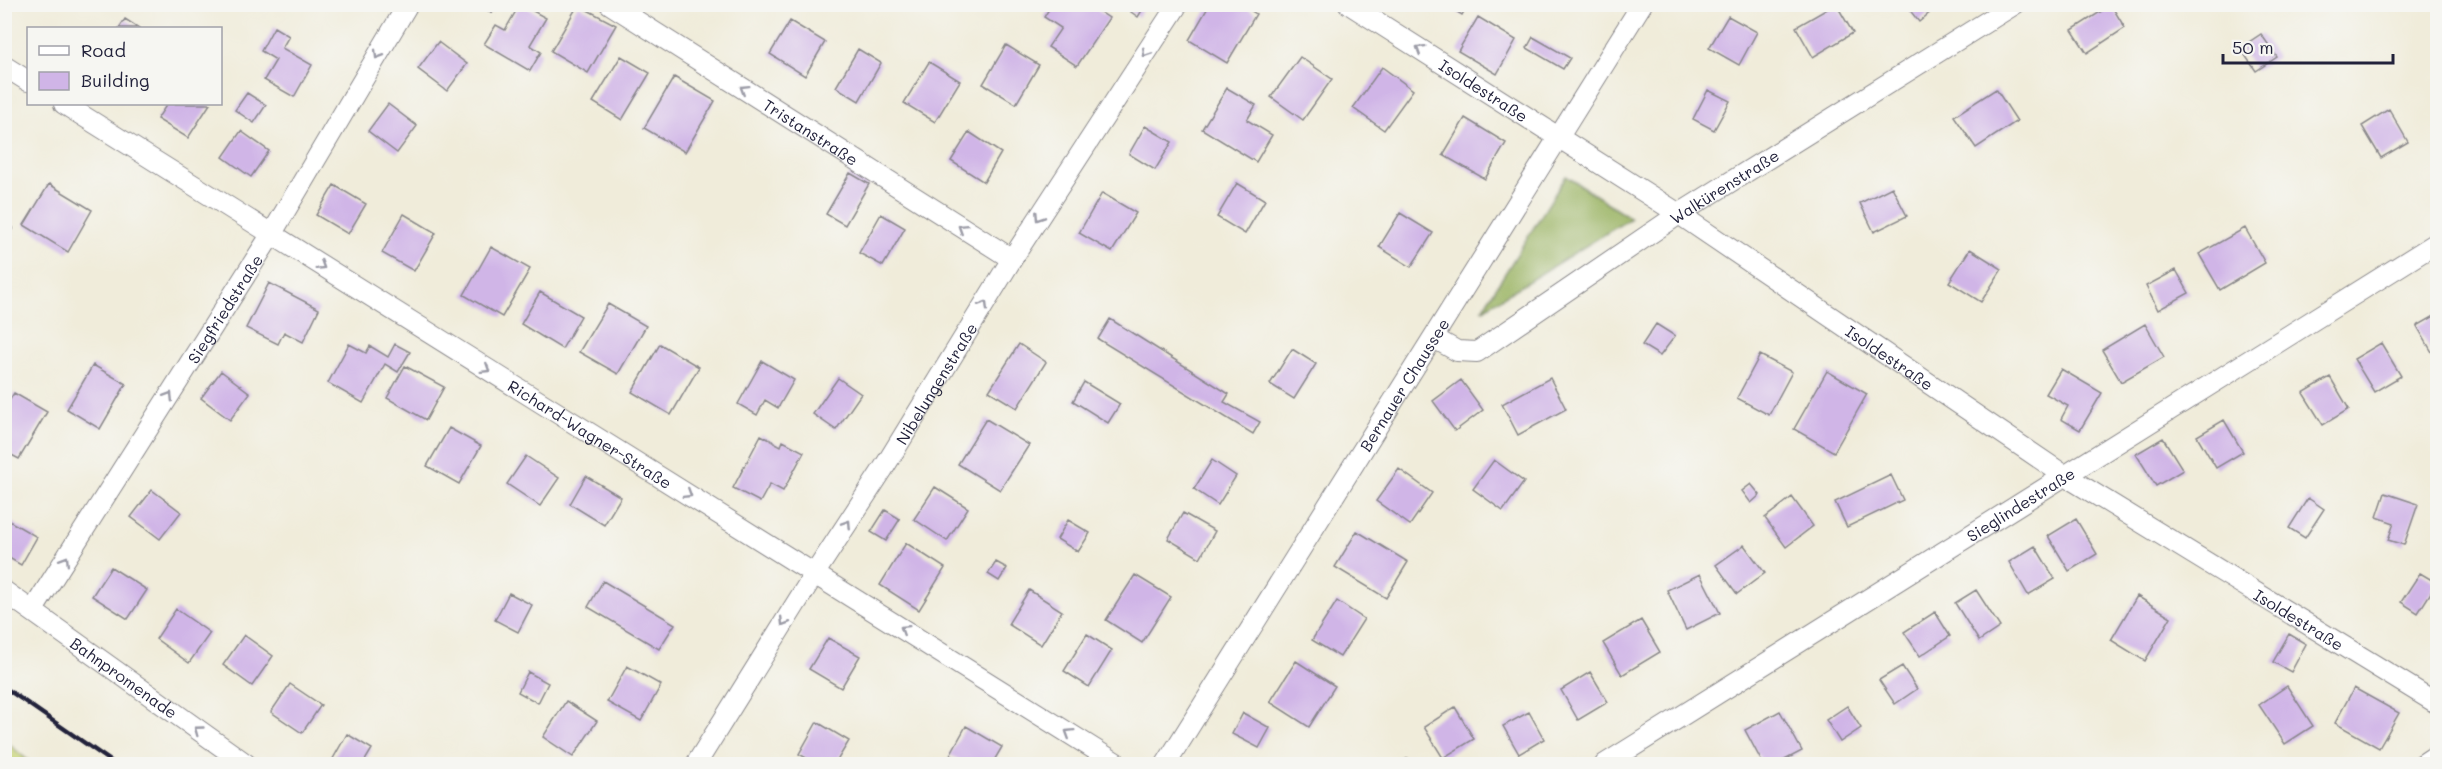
<svg xmlns="http://www.w3.org/2000/svg" width="2442" height="769" font-family="Mali,sans-serif">
<style>
.green{fill:#c6d375;stroke:#747a58;stroke-width:1.5}
.forest{fill:#9cb566;stroke:#5f6c50;stroke-width:1.5}
.building{fill:#d0b5e7}
.lines{fill:none;stroke-linecap:round;stroke-linejoin:round}
.minor-casing{stroke:#89878a;stroke-width:22}
.minor{stroke:#fff;stroke-width:20}
.rail{stroke:#22223b;stroke-width:4.5}
.oneway{stroke:#9c9ca7}
.labels{text-anchor:middle;dominant-baseline:central;stroke-width:5;stroke-linejoin:round;paint-order:stroke}
.street-label{font-size:16px;fill:#22223b;stroke:#f6f6f2}
</style>
<rect width="100%" height="100%" fill="#f6f6f2"/>
<filter id="ink" filterUnits="userSpaceOnUse"><feTurbulence type="fractalNoise" baseFrequency=".0167" numOctaves="2"/><feDisplacementMap in="SourceGraphic" scale="12" xChannelSelector="R" yChannelSelector="G"/><feConvolveMatrix kernelMatrix="1 2 1 2 8 2 1 2 1" color-interpolation-filters="sRGB"/></filter>
<filter id="wash" filterUnits="userSpaceOnUse"><feTurbulence type="fractalNoise" baseFrequency=".008" numOctaves="4" result="noise"/><feDisplacementMap in="SourceGraphic" scale="24" xChannelSelector="R" yChannelSelector="G"/><feGaussianBlur stdDeviation="1.35" result="paint"/><feColorMatrix in="noise" values="0 0 0 0 0 0 0 0 0 0 0 0 0 0 0 0 0 1.4 0 .05"/><feComposite in="paint" operator="in"/></filter>
<g filter="url(#wash)">
<rect width="100%" height="100%" fill="#f0ecda"/>
<path class="green" d="M4 741H5L32 764H5Z"/>
<path class="forest" d="M1566 176 1631 218 1482 310Z"/>
<g id="blocks">
<path class="building" d="M477 4H497L492 13Z
M520 4 546 18 530 45 541 52 530 71 484 44 496 25 505 30Z
M1052 4H1088L1109 18 1077 66 1048 47 1061 28 1044 17Z
M1120 4H1146L1138 17Z
M1210 4H1241L1256 14 1227 63 1189 40Z
M1444 4H1468L1462 15Z
M1836 4 1853 33 1813 57 1796 27Z
M1905 4H1931L1934 9 1919 22Z
M578 5 616 25 588 73 551 51Z
M2111 5 2125 28 2087 53 2072 30Z
M1728 16 1757 32 1739 65 1709 48Z
M1478 17 1516 40 1497 74 1458 51Z
M125 19 139 28H119Z
M790 21 825 42 805 76 770 54Z
M274 27 289 36 282 48 312 65 294 97 264 80 276 60 261 51Z
M2261 34 2277 57 2256 71 2240 48Z
M1533 37 1570 58 1563 69 1527 48Z
M438 42 467 64 447 91 418 69Z
M1006 45 1039 65 1016 104 983 84Z
M858 49 881 63 859 101 836 87Z
M621 56 650 73 622 120 593 102Z
M1300 57 1332 79 1303 120 1271 97Z
M929 62 960 81 935 122 904 103Z
M1382 67 1413 90 1384 130 1353 108Z
M674 77 715 101 685 152 644 128Z
M1227 88 1256 105 1247 120 1272 135 1256 162 1202 129Z
M1996 89 2017 121 1976 148 1954 116Z
M1708 90 1730 101 1714 130 1693 119Z
M247 93 266 105 254 123 235 110Z
M167 104H210L188 138 157 119Z
M388 104 417 126 397 153 368 131Z
M2389 109 2408 142 2381 158 2362 126Z
M1465 118 1506 143 1485 179 1443 155Z
M1145 126 1172 142 1155 170 1129 154Z
M241 131 269 151 251 177 223 157Z
M969 132 1001 153 984 182 951 161Z
M850 173 869 184 845 225 826 214Z
M1237 183 1265 200 1245 234 1217 217Z
M49 184 92 210 68 252 24 225Z
M334 185 366 204 348 234 316 215Z
M1892 187 1907 216 1874 232 1860 203Z
M1102 193 1136 213 1112 252 1079 233Z
M1400 213 1433 233 1411 267 1379 247Z
M404 214 436 233 414 271 382 253Z
M881 214 905 228 883 266 859 253Z
M4 223 13 228 4 242Z
M2245 228 2265 263 2220 290 2199 254Z
M491 247 530 269 502 317 464 295Z
M1970 249 2002 269 1981 302 1949 282Z
M2176 270 2189 293 2158 310 2146 286Z
M269 283 319 309 303 342 284 332 278 344 246 328Z
M540 292 581 316 562 349 521 324Z
M608 304 646 326 618 374 579 352Z
M2438 314V358L2436 359 2417 326Z
M1110 319 1229 394 1224 402 1260 422 1253 434 1098 339Z
M1656 324 1675 336 1660 356 1642 345Z
M2145 324 2164 357 2121 382 2102 350Z
M2381 343 2401 376 2374 392 2354 359Z
M349 344 366 353 370 346 388 357 395 344 410 352 398 372 385 364 363 403 328 383Z
M660 344 699 367 671 415 632 392Z
M1019 344 1046 362 1017 408 989 391Z
M1292 349 1316 364 1294 399 1270 384Z
M1760 355 1792 372 1769 415 1737 398Z
M762 361 794 380 778 408 765 400 757 415 738 404Z
M93 365 126 384 100 429 67 409Z
M405 366 444 387 426 420 387 398Z
M2061 369 2102 393 2080 430 2061 419 2068 406 2046 394Z
M221 371 250 393 230 420 201 398Z
M1827 371 1867 394 1834 452 1794 429Z
M2330 377 2349 409 2323 425 2303 393Z
M838 378 861 394 836 430 813 414Z
M1550 378 1566 409 1518 435 1502 404Z
M1461 380 1483 410 1455 431 1433 401Z
M1084 382 1120 404 1108 423 1073 401Z
M14 393 47 412 19 459 4 451V409Z
M986 419 1029 445 1000 490 958 464Z
M2224 420 2243 452 2216 468 2197 436Z
M449 428 481 446 459 484 427 466Z
M761 435 781 446 783 441 804 452 783 491 770 484 760 502 733 488Z
M2163 438 2183 470 2156 486 2136 454Z
M526 456 559 478 540 506 507 484Z
M1212 460 1236 476 1218 505 1194 489Z
M1494 460 1524 482 1503 511 1473 489Z
M1399 469 1432 493 1410 525 1376 501Z
M1891 475 1903 500 1847 527 1835 502Z
M586 476 621 497 604 525 570 504Z
M1751 484 1760 495 1751 503 1742 491Z
M935 487 968 508 947 541 914 519Z
M152 490 181 512 160 539 131 517Z
M2385 493 2418 504 2404 545 2388 540 2394 523 2377 517Z
M1792 497 1813 526 1786 547 1765 518Z
M2308 498 2324 509 2305 538 2289 528Z
M885 510 900 519 886 541 871 532Z
M1183 513 1215 531 1200 558 1168 539Z
M4 518 37 537 21 565 4 555Z
M2076 519 2097 554 2069 571 2048 536Z
M1068 520 1090 533 1078 552 1057 539Z
M1357 531 1408 562 1386 598 1335 567Z
M906 543 945 568 919 610 880 585Z
M1744 545 1765 573 1737 594 1716 565Z
M2035 546 2055 579 2028 595 2009 562Z
M996 562 1007 568 999 581 988 574Z
M111 567 147 590 128 619 92 596Z
M2420 573 2437 583 2418 613 2401 602Z
M1700 574 1720 613 1686 630 1667 590Z
M1135 575 1171 597 1142 643 1106 620Z
M603 581 675 624 659 649 588 607Z
M1029 590 1062 611 1041 645 1008 624Z
M1976 590 2000 627 1979 641 1955 603Z
M509 593 532 605 518 632 495 620Z
M2137 596 2171 617 2145 661 2111 640Z
M1337 601 1364 619 1340 657 1312 640Z
M176 609 210 633 189 663 156 639Z
M1935 612 1950 636 1920 656 1904 632Z
M1641 620 1660 652 1622 675 1603 643Z
M1087 634 1112 650 1089 687 1064 671Z
M2289 634 2306 644 2291 672 2273 662Z
M244 635 273 656 252 686 223 665Z
M828 638 860 656 841 688 809 669Z
M1296 661 1335 686 1309 727 1270 702Z
M627 666 661 685 641 721 607 702Z
M1902 666 1917 689 1895 704 1879 680Z
M528 672 548 683 538 703 518 692Z
M1590 672 1608 702 1578 720 1561 690Z
M290 684 321 705 302 733 271 712Z
M2287 686 2313 726 2285 744 2259 705Z
M2354 688 2399 713 2379 748 2335 723Z
M566 701 597 721 573 757 543 737Z
M1847 706 1861 728 1840 742 1826 720Z
M1455 707 1474 739 1443 758 1424 727Z
M1780 711 1802 751 1777 764H1763L1745 730Z
M1529 712 1544 739 1519 754 1503 726Z
M1243 713 1270 728 1259 748 1232 734Z
M817 722 849 741 835 764H817L799 754Z
M966 726 1002 747 992 764H968L950 755Z
M347 734 372 749 363 764H330Z
M1408 758 1411 764H1397Z"/>
</g>
</g>
<g filter="url(#ink)">
<use href="#blocks" fill-opacity="0" stroke="#89878a" stroke-width="1.5"/>
<g class="lines">
<g class="minor-casing">
<g id="minor">
<path id="s1" d="M610 4 1012 259"/>
<path id="s2" d="M1349 4 1679 214 2064 475 2438 704"/>
<path d="M4 66 28 81"/>
<path id="s3" d="M64 104 1118 764"/>
<path id="s4" d="M1434 338 1457 351 1477 352 1679 214 2015 4"/>
<path id="s5" d="M4 591 246 764"/>
<path id="s6" d="M33 610 271 235 408 4"/>
<path id="s7" d="M696 764 815 573 883 469 1012 259 1178 4"/>
<path id="s8" d="M1166 764 1642 4"/>
<path id="s9" d="M1605 764 2438 242"/>
<path d="M2423 764 2438 754"/>
</g>
</g>
<use href="#minor" class="minor"/>
<path class="rail" d="M4 687 115 764"/>
</g>
<defs><path id="oneway-chevron" d="M-2-3.5L2.5 0L-2 3.5" fill="none" stroke-width="1.6" stroke-linecap="round" stroke-linejoin="round" transform="scale(1.5)"/></defs>
<g class="oneway">
<use href="#oneway-chevron" transform="translate(1420 49) rotate(-148)"/>
<use href="#oneway-chevron" transform="translate(1146 53) rotate(123)"/>
<use href="#oneway-chevron" transform="translate(378 55) rotate(121)"/>
<use href="#oneway-chevron" transform="translate(744 89) rotate(-148)"/>
<use href="#oneway-chevron" transform="translate(1039 217) rotate(123)"/>
<use href="#oneway-chevron" transform="translate(962 228) rotate(-148)"/>
<use href="#oneway-chevron" transform="translate(321 266) rotate(32)"/>
<use href="#oneway-chevron" transform="translate(984 305) rotate(-59)"/>
<use href="#oneway-chevron" transform="translate(486 369) rotate(32)"/>
<use href="#oneway-chevron" transform="translate(169 396) rotate(-58)"/>
<use href="#oneway-chevron" transform="translate(688 494) rotate(32)"/>
<use href="#oneway-chevron" transform="translate(847 524) rotate(-57)"/>
<use href="#oneway-chevron" transform="translate(65 560) rotate(-58)"/>
<use href="#oneway-chevron" transform="translate(784 622) rotate(122)"/>
<use href="#oneway-chevron" transform="translate(904 629) rotate(-148)"/>
<use href="#oneway-chevron" transform="translate(198 730) rotate(-144)"/>
<use href="#oneway-chevron" transform="translate(1069 733) rotate(-148)"/>
</g>
</g>
<g class="labels">
<g class="street-label">
<text stroke="none"><textPath href="#s2" startOffset="160">Isoldestraße</textPath></text>
<text stroke="none"><textPath href="#s1" startOffset="238">Tristanstraße</textPath></text>
<text stroke="none"><textPath href="#s4" startOffset="344">Walkürenstraße</textPath></text>
<text stroke="none"><textPath href="#s6" startOffset="357">Siegfriedstraße</textPath></text>
<text stroke="none"><textPath href="#s2" startOffset="646">Isoldestraße</textPath></text>
<text stroke="none"><textPath href="#s7" startOffset="450">Nibelungenstraße</textPath></text>
<text stroke="none"><textPath href="#s8" startOffset="448">Bernauer Chaussee</textPath></text>
<text stroke="none"><textPath href="#s3" startOffset="621">Richard-Wagner-Straße</textPath></text>
<text stroke="none"><textPath href="#s9" startOffset="490">Sieglindestraße</textPath></text>
<text stroke="none"><textPath href="#s2" startOffset="1132">Isoldestraße</textPath></text>
<text stroke="none"><textPath href="#s5" startOffset="148">Bahnpromenade</textPath></text>
</g>
</g>
<rect width="2442" height="769" fill="none" stroke="#f6f6f2" stroke-width="24"/>
<rect x="27" y="27" width="195" height="78" fill="#f6f6f2" stroke="#a1a1a9" stroke-width="1.5"/>
<rect x="39" y="46" width="30" height="9" fill="#ffffff" stroke="#a1a1a9" stroke-width="1.5"/>
<text x="81" y="57" font-size="18" fill="#22223b">Road</text>
<rect x="39" y="72" width="30" height="18" fill="#d0b5e7" stroke="#a1a1a9" stroke-width="1.5"/>
<text x="81" y="87" font-size="18" fill="#22223b">Building</text>
<path d="M2223 54v9h170v-9" fill="none" stroke="#22223b" stroke-width="3"/>
<text x="2232" y="54" font-size="18" fill="#22223b" stroke="#f6f6f2" stroke-width="4.5" paint-order="stroke">50 m</text>
</svg>
